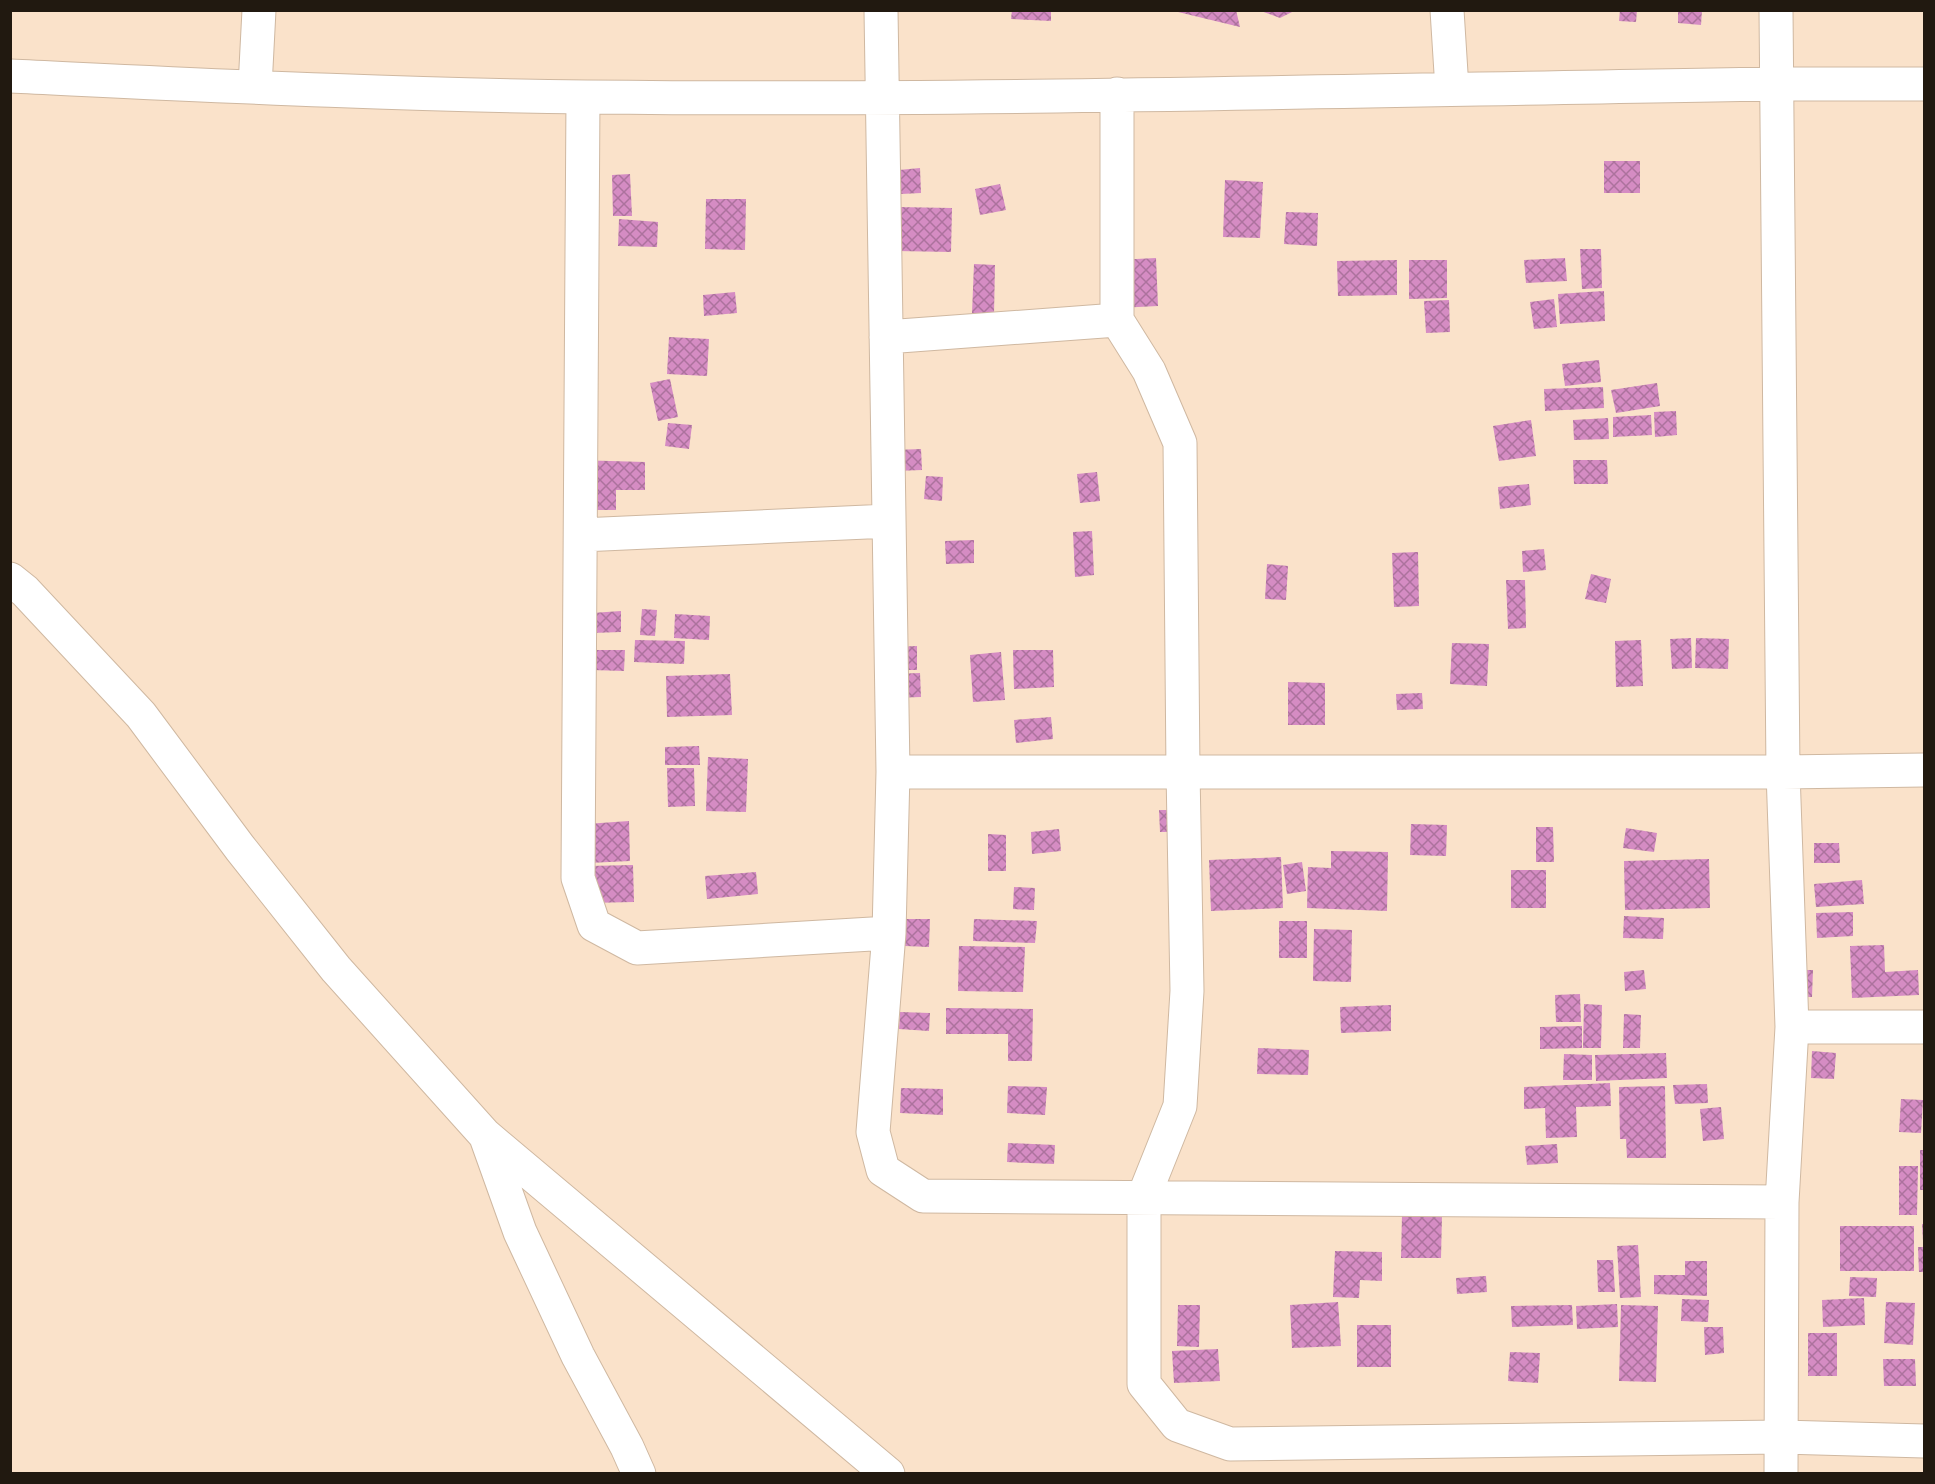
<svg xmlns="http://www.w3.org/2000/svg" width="1935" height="1484" font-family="Karla,sans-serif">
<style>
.building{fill:url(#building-cross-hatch)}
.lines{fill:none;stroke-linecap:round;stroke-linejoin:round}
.street-casing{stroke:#cfb8a1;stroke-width:35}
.street{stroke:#fff;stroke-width:33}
</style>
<defs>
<pattern id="building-cross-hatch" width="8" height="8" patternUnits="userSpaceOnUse" patternTransform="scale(1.5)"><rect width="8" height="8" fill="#d58cc3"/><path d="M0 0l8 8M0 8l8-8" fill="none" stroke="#ac729d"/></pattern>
</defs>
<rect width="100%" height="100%" fill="#fae2ca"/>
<path class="building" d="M1012 10H1051V21L1011 19Z
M1178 10H1236L1240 27 1178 12Z
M1258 10H1296L1280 18Z
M1620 10H1637L1636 22 1619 21Z
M1678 10H1702L1701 25 1678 23Z
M1604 161H1640V193H1604Z
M920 168 921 193 901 194 899 170Z
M630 174 632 216H613L612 175Z
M1225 180 1263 182 1260 238 1223 237Z
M1000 184 1006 210 980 215 975 189Z
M706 199H746L745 250 705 249Z
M897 207 952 208 951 252 896 251Z
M1286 212 1318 213 1317 246 1284 244Z
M619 219 658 222 657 247 618 246Z
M1580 249H1601L1602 288 1582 289Z
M1156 258 1158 306 1118 308 1116 260Z
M1565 258 1567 281 1526 283 1524 260Z
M1397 260V295L1338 296 1337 261Z
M1409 260H1447V298L1409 299Z
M974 264 995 265 994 314 972 313Z
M1604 291 1605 321 1560 324 1558 294Z
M735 292 737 313 704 316 703 295Z
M1554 299 1557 327 1534 329 1530 302Z
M1449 300 1450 332 1426 333 1424 301Z
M669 337 709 339 707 376 667 374Z
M1599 360 1601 382 1565 386 1562 364Z
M670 379 678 417 658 421 650 383Z
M1657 383 1660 406 1616 413 1611 390Z
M1603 387 1604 408 1545 411 1544 389Z
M1676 411 1677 435 1655 437 1654 412Z
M1651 415 1652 435 1613 437V417Z
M1608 418 1609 439 1574 440 1573 420Z
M1531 420 1536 456 1499 461 1493 426Z
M668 423 692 425 689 449 665 446Z
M921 449 922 470 896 471 895 450Z
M575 460 645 462V490H616V510H574Z
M1573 460H1607L1608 484H1574Z
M1097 472 1100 501 1080 503 1077 474Z
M926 476 943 477 942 501 924 499Z
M1529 484 1531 505 1500 509 1498 487Z
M1092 531 1094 575 1075 577 1073 532Z
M974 540V563L946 564 945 541Z
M1544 549 1546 570 1523 572 1522 551Z
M1418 552 1419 606 1394 607 1392 553Z
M1267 564 1288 566 1286 600 1265 599Z
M1591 574 1611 579 1606 603 1585 599Z
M1506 580H1525L1526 628 1508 629Z
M642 609 657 610 655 636 640 635Z
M621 611V632L592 633V613Z
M675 614 710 616 709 640 674 638Z
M1691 638 1692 668 1672 669 1670 639Z
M1696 638 1729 639 1728 669 1695 668Z
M635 640 685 641 684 664 634 662Z
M1641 640 1643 686 1616 687 1615 641Z
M1452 643 1489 644 1487 686 1450 684Z
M917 646V670H895V647Z
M593 650H625L624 671 592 670Z
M1013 650H1053L1054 687 1014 689Z
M1001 652 1005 700 973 702 970 655Z
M920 673 921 697 892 698V674Z
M730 674 732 715 667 717 666 676Z
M1288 682 1325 683V725H1288Z
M1422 693 1423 709 1397 710 1396 694Z
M1051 717 1053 739 1016 743 1014 720Z
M699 746 700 765H665V747Z
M708 757 748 759 746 812 706 811Z
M667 768H694L695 806 668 807Z
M1159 810H1180L1181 832H1160Z
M629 821 630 861 589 863 586 824Z
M1411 824 1447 825 1446 856 1410 855Z
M1536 827H1553L1554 862H1536Z
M1626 828 1657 833 1654 852 1623 848Z
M1059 829 1061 851 1032 854 1031 832Z
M988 834 1006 835V871H988Z
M1814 843H1839L1840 863H1814Z
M1331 851 1388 852 1387 911 1307 908 1308 867 1331 868Z
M1281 857 1283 908 1211 911 1209 860Z
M1709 859 1710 908 1625 910 1624 861Z
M1302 862 1306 891 1287 894 1283 865Z
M633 865 634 902 589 903 588 866Z
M1511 870H1546V908H1511Z
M756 872 758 894 707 899 705 876Z
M1862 880 1864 904 1816 907 1814 884Z
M1014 887 1035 888 1034 910 1013 909Z
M1853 912V936L1817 938 1816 913Z
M1624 916 1664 918 1663 939 1623 938Z
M905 919H930L929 947 905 946Z
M974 919 1037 921 1035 943 973 941Z
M1279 921H1307V958H1279Z
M1314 929 1352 930 1351 982 1313 981Z
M1884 945 1885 972 1918 970 1919 995 1852 998 1850 946Z
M959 946 1025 947 1023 992 958 991Z
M1644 970 1646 989 1625 991 1624 972Z
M1788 970H1813L1812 997H1787Z
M1580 994 1581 1022H1556L1555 995Z
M1584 1004 1602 1005 1601 1048H1583Z
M1391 1005V1031L1341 1033 1340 1007Z
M946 1008 1033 1009 1032 1061H1008V1034H946Z
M900 1012 930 1013 929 1031 899 1029Z
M1624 1014 1641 1015 1640 1048H1623Z
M1582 1026V1048L1540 1049V1027Z
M1258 1048 1309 1050 1308 1075 1257 1074Z
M1812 1051 1836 1053 1834 1079 1811 1078Z
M1666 1053 1667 1078 1596 1081 1595 1055Z
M1564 1054 1592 1055V1080H1563Z
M1610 1083 1611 1106 1576 1107 1577 1137 1546 1138 1545 1108 1524 1109V1087Z
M1707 1084 1708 1103 1675 1104 1673 1085Z
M1008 1086 1047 1087 1045 1115 1007 1113Z
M1665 1086 1666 1158H1627L1626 1139H1620L1619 1087Z
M901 1088 943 1089V1115L900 1113Z
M1901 1099 1923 1100 1921 1133 1899 1132Z
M1721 1107 1724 1139 1703 1141 1700 1109Z
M1008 1143 1055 1145 1054 1164 1007 1162Z
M1557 1144 1558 1163 1527 1165 1525 1146Z
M1920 1150H1924V1190H1920Z
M1899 1166H1918L1917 1215H1899Z
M1402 1215H1442L1441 1258H1401Z
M1922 1224H1924V1241H1923Z
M1840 1226H1914V1271H1840Z
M1638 1245 1641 1297 1620 1298 1617 1246Z
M1918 1247H1924V1272H1919Z
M1335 1251 1382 1252V1281L1360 1280 1359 1298 1333 1297Z
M1597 1260H1613L1615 1292H1598Z
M1685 1261H1707V1296L1654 1294V1275H1685Z
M1486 1276 1487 1292 1457 1294 1456 1278Z
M1850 1277 1877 1278 1876 1297 1849 1296Z
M1864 1298 1865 1325 1823 1327 1822 1300Z
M1682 1299 1709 1300 1708 1322 1681 1321Z
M1338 1302 1341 1346 1292 1348 1290 1305Z
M1886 1302 1915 1303 1913 1345 1884 1343Z
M1617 1304 1618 1327 1577 1329 1576 1306Z
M1178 1305H1200L1199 1347 1177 1346Z
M1572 1305 1573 1325 1512 1327 1511 1306Z
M1621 1305 1658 1306 1656 1382 1619 1381Z
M1357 1325H1391V1367H1357Z
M1704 1327H1723L1724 1353 1705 1355Z
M1808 1333H1837V1376H1808Z
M1218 1349 1220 1381 1174 1383 1172 1351Z
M1510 1352 1540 1353 1538 1383 1508 1381Z
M1883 1359H1915L1916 1386H1884Z"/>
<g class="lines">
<g class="street-casing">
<path id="street" d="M881 10 893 772 889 933 873 1132 883 1170 923 1196 1782 1202
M1447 10 1452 89
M1776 10 1783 772 1792 1027 1782 1202 1781 1474
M10 76C202 85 395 95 587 97 983 101 1380 90 1776 84H1924
M255 87 259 10
M1117 94V320L1149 371 1180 443 1183 771 1187 991 1180 1106 1144 1196V1384L1177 1425 1230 1444 1782 1437 1924 1441
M583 97 578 878 594 925 637 948 889 933
M886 337 1117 320
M581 535 889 521
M10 579 25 591 141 715 240 848 336 969 485 1135 888 1474
M893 772H1783L1924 770
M1792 1027H1924
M486 1137 520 1232 578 1356 627 1447 639 1474"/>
</g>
<use href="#street" class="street"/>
</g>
<rect width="1935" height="1484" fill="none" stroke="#211910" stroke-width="24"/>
</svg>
